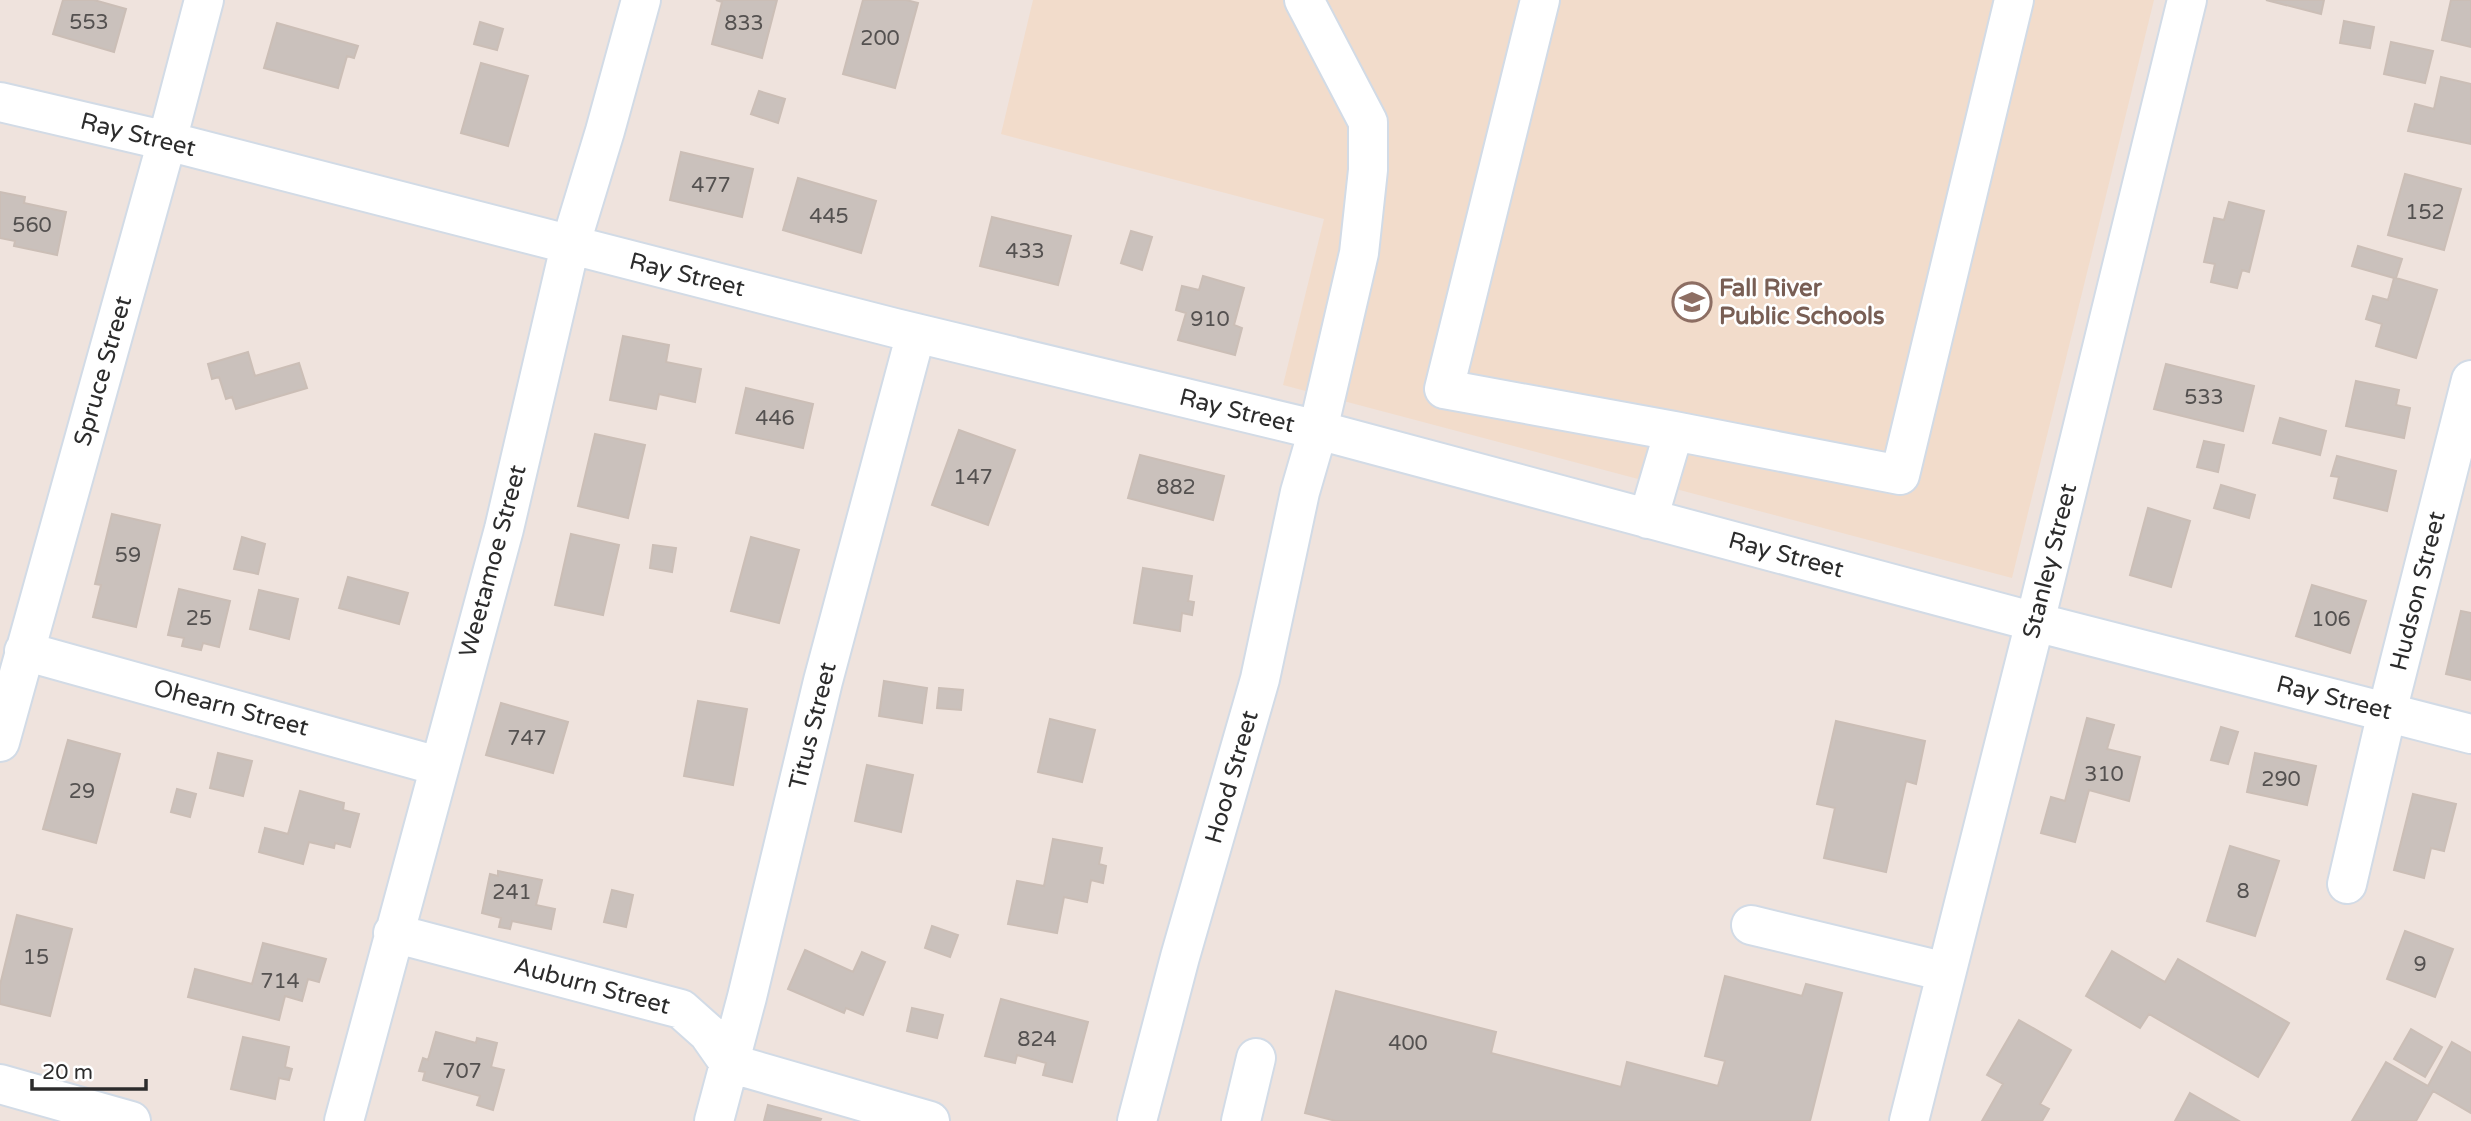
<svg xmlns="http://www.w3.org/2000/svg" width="2471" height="1121" font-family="'Varela Round',sans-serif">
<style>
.education{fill:#f2dccb}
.building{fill:#cac1bc;stroke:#cbbeb6;stroke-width:2}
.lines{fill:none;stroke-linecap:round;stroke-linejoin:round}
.minor-casing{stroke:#d2dbe6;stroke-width:42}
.minor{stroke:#fff;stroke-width:38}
.labels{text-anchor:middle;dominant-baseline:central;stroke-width:5;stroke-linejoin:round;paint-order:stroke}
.number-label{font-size:21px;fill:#545150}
.street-label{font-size:24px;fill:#2c2c2c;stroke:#fff}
.education-label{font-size:24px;font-weight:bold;fill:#785e54;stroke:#fff;text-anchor:start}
</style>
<rect width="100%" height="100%" fill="#efe3dd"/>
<path class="education" d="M1033 0H2154L2012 578 1283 385 1324 219 1001 134Z"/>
<path class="building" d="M63 0H94L126 9 114 52 53 34Z
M716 0H777L762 58 712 44 722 2Z
M863 0H906L918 3 895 88 843 74Z
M2266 0H2324L2321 14Z
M2451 0H2471V47L2442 40Z
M2344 21 2374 27 2370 48 2340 43Z
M480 22 503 29 497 50 474 44Z
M277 23 358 46 354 58 347 56 338 88 264 68Z
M2391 42 2433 51 2425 83 2384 74Z
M481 63 528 76 508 146 461 133Z
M2441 77 2471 84V144L2408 131 2415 104 2434 109Z
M759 91 785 99 778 123 751 114Z
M681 152 753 169 742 217 670 200Z
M2405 174 2461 189 2444 250 2388 235Z
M798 178 876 201 861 253 783 230Z
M0 192 25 197 24 203 66 212 57 255 14 246 15 241 0 238Z
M2229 202 2264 211 2249 272 2242 270 2237 288 2211 282 2215 264 2204 262 2214 218 2224 220Z
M992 217 1071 236 1058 285 980 266Z
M1131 231 1152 237 1142 270 1121 263Z
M2358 246 2402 259 2396 278 2437 290 2416 358 2376 346 2382 324 2366 319 2373 296 2388 300 2394 278 2352 266Z
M1203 276 1244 288 1234 325 1242 328 1235 355 1178 340 1186 313 1176 310 1182 286 1199 290Z
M623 336 669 345 666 362 701 369 695 402 659 394 656 409 610 400Z
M248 352 255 376 299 363 307 388 236 409 232 397 226 399 219 377 212 379 208 364Z
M2166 364 2254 386 2243 431 2154 409Z
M2356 381 2399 390 2396 405 2410 408 2404 438 2346 426Z
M746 388 813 404 803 448 736 433Z
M2280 418 2326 431 2320 455 2273 443Z
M959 430 1015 450 988 525 932 505Z
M595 434 645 445 628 518 578 506Z
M2204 441 2224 445 2218 472 2197 467Z
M1140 455 1224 476 1213 520 1128 498Z
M2337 456 2396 471 2387 511 2334 498 2339 477 2331 476Z
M2221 485 2255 495 2249 518 2214 508Z
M2148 508 2190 521 2171 587 2130 575Z
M112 514 160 525 136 627 93 617 101 585 95 584Z
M571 534 619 545 603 615 555 605Z
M242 537 265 544 258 574 234 569Z
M751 537 799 550 779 623 731 611Z
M653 545 676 548 672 572 650 568Z
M1143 568 1192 576 1188 601 1194 602 1192 615 1182 613 1180 631 1134 623Z
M348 577 408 593 399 624 339 608Z
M2312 585 2366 601 2350 653 2296 636Z
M179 589 230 601 219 647 203 643 201 650 182 646 184 638 168 635Z
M259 590 298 599 289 639 250 629Z
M2461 611 2471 613V680L2446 674Z
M884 681 927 688 922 723 879 716Z
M939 688 963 690 961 710 937 708Z
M698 701 747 709 733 785 684 776Z
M501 703 568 722 553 773 486 755Z
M2087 718 2114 725 2107 749 2140 757 2129 801 2089 790 2075 842 2041 833 2051 797 2065 801Z
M1050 719 1095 730 1082 782 1038 772Z
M1836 721 1925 741 1916 784 1906 781 1886 872 1824 858 1835 808 1817 804Z
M2221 727 2238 732 2228 764 2211 760Z
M68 740 120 754 96 843 43 829Z
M218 753 252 761 243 796 210 788Z
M2255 753 2316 766 2307 805 2247 792Z
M867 765 913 775 901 832 855 821Z
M177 789 196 794 190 817 171 812Z
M300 791 344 803 343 810 359 814 350 847 335 843 334 848 309 842 303 864 259 852 265 828 288 834Z
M2413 794 2456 804 2444 851 2431 848 2424 878 2394 870Z
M1053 839 1102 848 1099 864 1106 866 1103 883 1091 880 1087 902 1064 897 1057 933 1008 924 1017 881 1044 886Z
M2230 846 2279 861 2255 936 2207 921Z
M498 871 542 880 536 905 555 909 551 929 512 921 510 929 499 927 501 918 482 913 490 874 498 876Z
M612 890 633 895 626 927 604 922Z
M17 915 72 929 50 1016 0 1004V985Z
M932 926 958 935 950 957 925 948Z
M2405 931 2453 949 2435 997 2387 979Z
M263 943 326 959 319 982 308 979 302 1001 285 996 279 1020 188 997 195 969 252 984Z
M805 950 853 972 862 952 885 962 863 1015 846 1008 844 1013 788 989Z
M2112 951 2165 982 2178 959 2289 1023 2258 1077 2149 1014 2140 1028 2086 996Z
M1725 976 1802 996 1806 984 1842 993 1810 1121H1336L1305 1113 1336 991 1496 1032 1491 1053 1621 1087 1627 1062 1718 1086 1725 1061 1705 1056Z
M1001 999 1088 1022 1072 1082 1043 1075 1046 1063 1017 1055 1015 1063 985 1056Z
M912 1008 943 1015 937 1038 907 1031Z
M2019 1020 2071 1050 2040 1104 2049 1109 2042 1121H1982L2003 1084 1987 1075Z
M2411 1029 2442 1047 2425 1077 2394 1059Z
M436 1032 476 1043 477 1038 497 1043 491 1067 504 1070 493 1110 477 1105 480 1096 423 1080 425 1072 419 1071 423 1058 428 1060Z
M243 1037 289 1047 285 1067 292 1069 289 1080 279 1078 275 1099 231 1089Z
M2452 1042 2471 1053V1113L2433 1091 2416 1121H2352L2386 1062 2428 1086Z
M2190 1093 2239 1121H2175Z
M768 1105 821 1119 820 1121H764Z"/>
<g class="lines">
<g class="minor-casing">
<path id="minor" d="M1540 0 1444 389 1674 431
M0 102 167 141 895 328 1318 430 2035 622 2471 734
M1648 519 1674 431 1900 475 2014 0
M24 651 438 766
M0 742 167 141 204 0
M2347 884 2387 712 2471 380
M1751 925 1946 972
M393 933 681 1009 708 1033 729 1063 930 1121
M0 1084 131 1121
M344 1121 504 529 570 246 605 131 641 0
M714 1121 747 997 823 681 916 333
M1137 1121 1180 957 1260 679 1300 492 1318 430 1359 253 1368 170V122L1304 0
M1241 1121 1256 1058
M1909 1121 2035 622 2187 0"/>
</g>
<use href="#minor" class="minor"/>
</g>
<defs>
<g id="school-ring" transform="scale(2.0125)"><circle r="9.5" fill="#fff" stroke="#8d6e63" stroke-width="1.5"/><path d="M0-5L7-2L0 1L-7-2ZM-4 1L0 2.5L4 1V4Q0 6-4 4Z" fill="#8d6e63"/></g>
</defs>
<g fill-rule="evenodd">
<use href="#school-ring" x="1692" y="302"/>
</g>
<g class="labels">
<g class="number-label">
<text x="89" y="22">553</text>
<text x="744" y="23">833</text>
<text x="880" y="38">200</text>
<text x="711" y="185">477</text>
<text x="2425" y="212">152</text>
<text x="829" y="216">445</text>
<text x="32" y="225">560</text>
<text x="1025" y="251">433</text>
<text x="1210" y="319">910</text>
<text x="2204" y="397">533</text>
<text x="775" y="418">446</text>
<text x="973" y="477">147</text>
<text x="1176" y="487">882</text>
<text x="128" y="555">59</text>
<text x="199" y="618">25</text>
<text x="2331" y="619">106</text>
<text x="527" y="738">747</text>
<text x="2104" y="774">310</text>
<text x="2281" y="779">290</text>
<text x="82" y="791">29</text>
<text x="2243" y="891">8</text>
<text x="512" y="892">241</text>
<text x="36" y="957">15</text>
<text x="2420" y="964">9</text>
<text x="280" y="981">714</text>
<text x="1037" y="1039">824</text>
<text x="1408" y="1043">400</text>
<text x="462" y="1071">707</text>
</g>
<g class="street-label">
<text transform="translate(138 135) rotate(14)">Ray Street</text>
<text transform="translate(687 275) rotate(14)">Ray Street</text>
<text transform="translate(103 371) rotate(-74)">Spruce Street</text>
<text transform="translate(1237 411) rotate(14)">Ray Street</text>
<text transform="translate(1786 555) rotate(15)">Ray Street</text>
<text transform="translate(493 561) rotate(-75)">Weetamoe Street</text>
<text transform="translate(2050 561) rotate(-76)">Stanley Street</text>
<text transform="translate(2418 591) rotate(-76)">Hudson Street</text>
<text transform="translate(2334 698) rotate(14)">Ray Street</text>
<text transform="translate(231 708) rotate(15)">Ohearn Street</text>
<text transform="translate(813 726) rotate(-76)">Titus Street</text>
<text transform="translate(1232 777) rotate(-74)">Hood Street</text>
<text transform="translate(592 986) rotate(15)">Auburn Street</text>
</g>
<g class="education-label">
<text x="1719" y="288">Fall River<tspan x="1719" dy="28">Public Schools</tspan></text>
</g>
</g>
<path d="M32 1079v10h114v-10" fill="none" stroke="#2c2c2c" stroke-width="3.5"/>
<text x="42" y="1079" font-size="21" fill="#2c2c2c" stroke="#ffffff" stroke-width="5" paint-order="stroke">20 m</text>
</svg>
